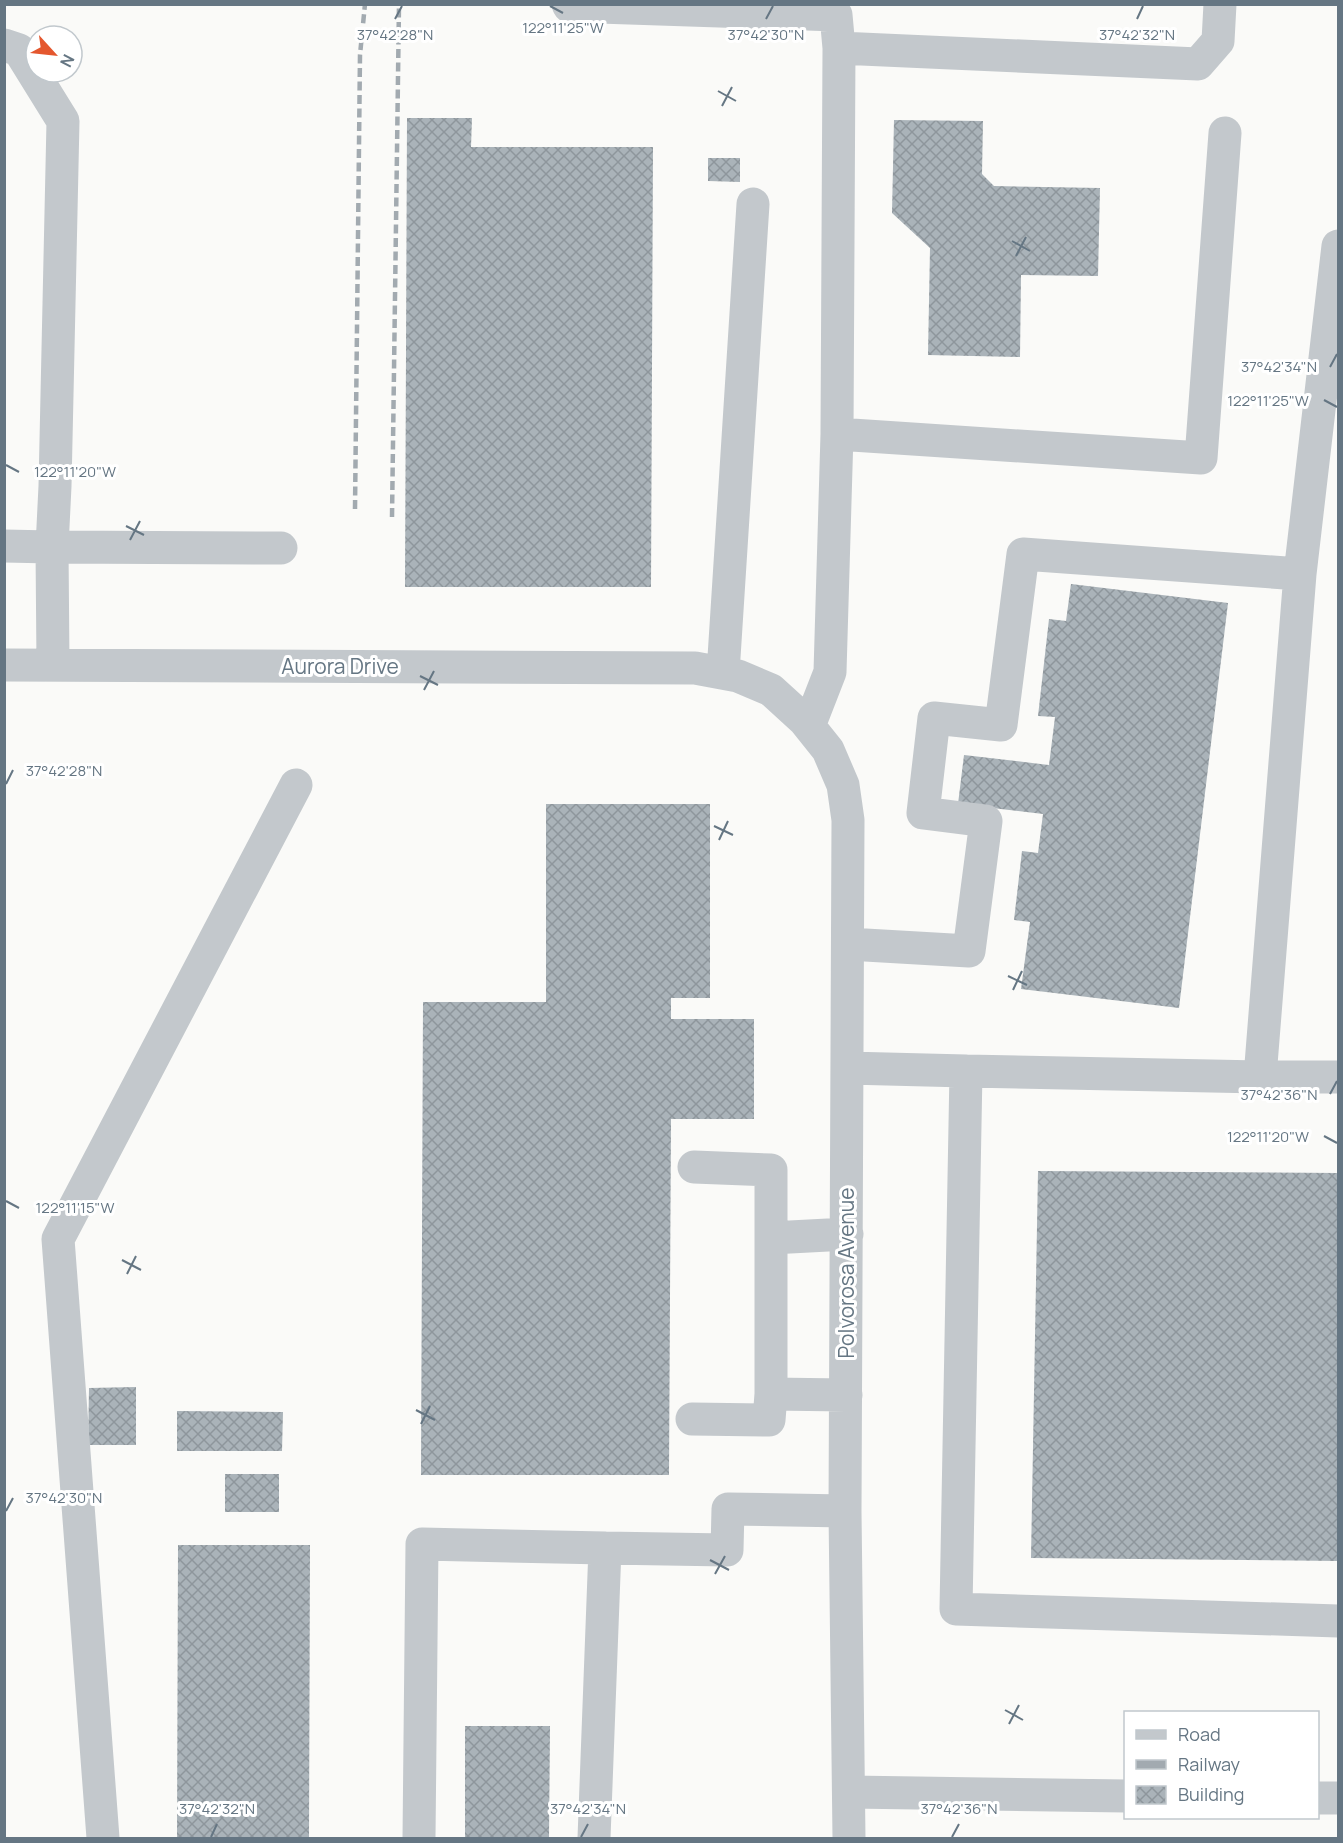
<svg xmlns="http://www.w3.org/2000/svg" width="1343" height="1843" font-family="Manrope,sans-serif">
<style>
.building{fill:url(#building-cross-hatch)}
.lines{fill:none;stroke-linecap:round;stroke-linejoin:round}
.minor{stroke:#c3c8cc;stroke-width:33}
.rail{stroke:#a2aab0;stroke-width:4.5;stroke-dasharray:9 4.5;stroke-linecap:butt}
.ticks{fill:none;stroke:#657683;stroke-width:2}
.labels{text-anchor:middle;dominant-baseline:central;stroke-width:6;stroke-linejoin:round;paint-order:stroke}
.street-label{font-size:21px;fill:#657683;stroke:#fff}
.ticks-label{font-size:15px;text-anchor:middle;fill:#657683;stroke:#fff;stroke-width:6;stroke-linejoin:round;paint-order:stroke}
</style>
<defs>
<pattern id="building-cross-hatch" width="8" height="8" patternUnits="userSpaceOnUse" patternTransform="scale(1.5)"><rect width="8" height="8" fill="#aab3b9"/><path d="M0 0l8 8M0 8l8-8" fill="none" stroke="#8e969c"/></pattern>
</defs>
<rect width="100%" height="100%" fill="#fafaf8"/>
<path class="building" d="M407 118H472L471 147H653L651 587H405Z
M894 120 983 121 982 174 994 186 1100 188 1098 276 1021 275 1020 357 928 355 930 248 892 213Z
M708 158H740V182L708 181Z
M1071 584 1228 603 1179 1008 1021 989 1030 922 1014 920 1022 851 1038 853 1043 814 958 804 964 755 1049 765 1055 717 1038 716 1049 619 1066 621Z
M546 804H710V998H671V1019H754V1119H671L669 1475H421L423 1002H546Z
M1038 1171 1338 1173V1561L1031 1558Z
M136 1387V1445H88L89 1388Z
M177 1411 283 1412 282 1451H177Z
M225 1474H279V1512H225Z
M178 1545H310L309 1838H177Z
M465 1726H550L549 1838H465Z"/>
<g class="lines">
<path class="minor" d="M568 4 569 6 836 15 839 48 837 434
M4 45 19 50 63 121 55 486 52 547 4 546
M839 48 1198 64 1218 41 1220 4
M1300 574 1260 1077 966 1071 956 1609 1338 1621
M4 665 695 668 738 676 771 690 804 720 828 750 843 785 848 820 845 1511 849 1838
M53 665 52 547 281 548
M723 673 753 204
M809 726 830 672 837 434 1201 458 1225 133
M848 944 969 951 986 821 923 813 934 718 1001 725 1023 554 1300 574 1338 246
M847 1068 966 1071
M1260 1077H1338
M694 1167 771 1170V1238
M846 1395 771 1394V1238L847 1234
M692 1419 769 1420 771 1394
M850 1792 1126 1796
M1318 1798H1338
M103 1838 58 1239 296 785
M419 1838 422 1544 605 1548
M594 1838 605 1548 727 1550 728 1509 845 1511"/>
<path class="rail" d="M355 509 360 55 365 4
M392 517 399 4"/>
</g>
<path class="ticks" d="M550 6 563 13M395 19 402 6M766 19 773 6M1137 19 1143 6M718 91 736 101M722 106 732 87M1012 241 1030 251M1016 256 1026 237M1330 367 1337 354M1324 400 1337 407M6 465 19 472M126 526 144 535M130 540 140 521M420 676 438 685M424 690 434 671M6 784 13 770M714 826 733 835M719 840 728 821M1008 976 1027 985M1013 990 1022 971M1330 1094 1337 1081M1324 1136 1337 1143M6 1201 19 1208M122 1260 141 1270M127 1274 136 1256M416 1410 435 1420M421 1424 430 1406M6 1511 13 1498M710 1560 729 1570M715 1574 725 1556M1005 1710 1023 1720M1009 1724 1019 1705M211 1837 217 1824M581 1837 588 1824M952 1837 959 1824"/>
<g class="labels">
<g class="street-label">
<text x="340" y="666">Aurora Drive</text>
<text transform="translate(846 1273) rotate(-90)">Polvorosa Avenue</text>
</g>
</g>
<g class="ticks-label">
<text x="563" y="33">122°11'25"W</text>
<text x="395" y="40">37°42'28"N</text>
<text x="766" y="40">37°42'30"N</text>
<text x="1137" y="40">37°42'32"N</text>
<text x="1279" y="372">37°42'34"N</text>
<text x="1268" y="406">122°11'25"W</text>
<text x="75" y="477">122°11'20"W</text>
<text x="64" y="776">37°42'28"N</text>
<text x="1279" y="1100">37°42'36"N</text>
<text x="1268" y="1142">122°11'20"W</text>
<text x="75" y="1213">122°11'15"W</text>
<text x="64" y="1503">37°42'30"N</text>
<text x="217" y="1814">37°42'32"N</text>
<text x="588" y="1814">37°42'34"N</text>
<text x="959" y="1814">37°42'36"N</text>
</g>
<rect width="1343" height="1843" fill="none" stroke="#657683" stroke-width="12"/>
<rect x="1124" y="1711" width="195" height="108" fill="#ffffff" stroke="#c1c8cd" stroke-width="1.5"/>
<rect x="1136" y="1730" width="30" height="9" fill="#c3c8cc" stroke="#c1c8cd" stroke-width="1.5"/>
<text x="1178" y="1741" font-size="18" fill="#657683">Road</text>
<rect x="1136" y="1760" width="30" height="9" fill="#a2aab0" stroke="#c1c8cd" stroke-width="1.5"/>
<text x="1178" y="1771" font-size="18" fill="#657683">Railway</text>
<rect x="1136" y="1786" width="30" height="18" fill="url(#building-cross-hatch)" stroke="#c1c8cd" stroke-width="1.5"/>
<text x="1178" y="1801" font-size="18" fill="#657683">Building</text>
<g transform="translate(54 54) rotate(117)"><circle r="28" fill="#ffffff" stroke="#c1c8cd" stroke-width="1.5"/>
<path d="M0-4.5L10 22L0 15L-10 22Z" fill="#e4572e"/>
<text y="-9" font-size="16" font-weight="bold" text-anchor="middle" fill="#657683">N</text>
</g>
</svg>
